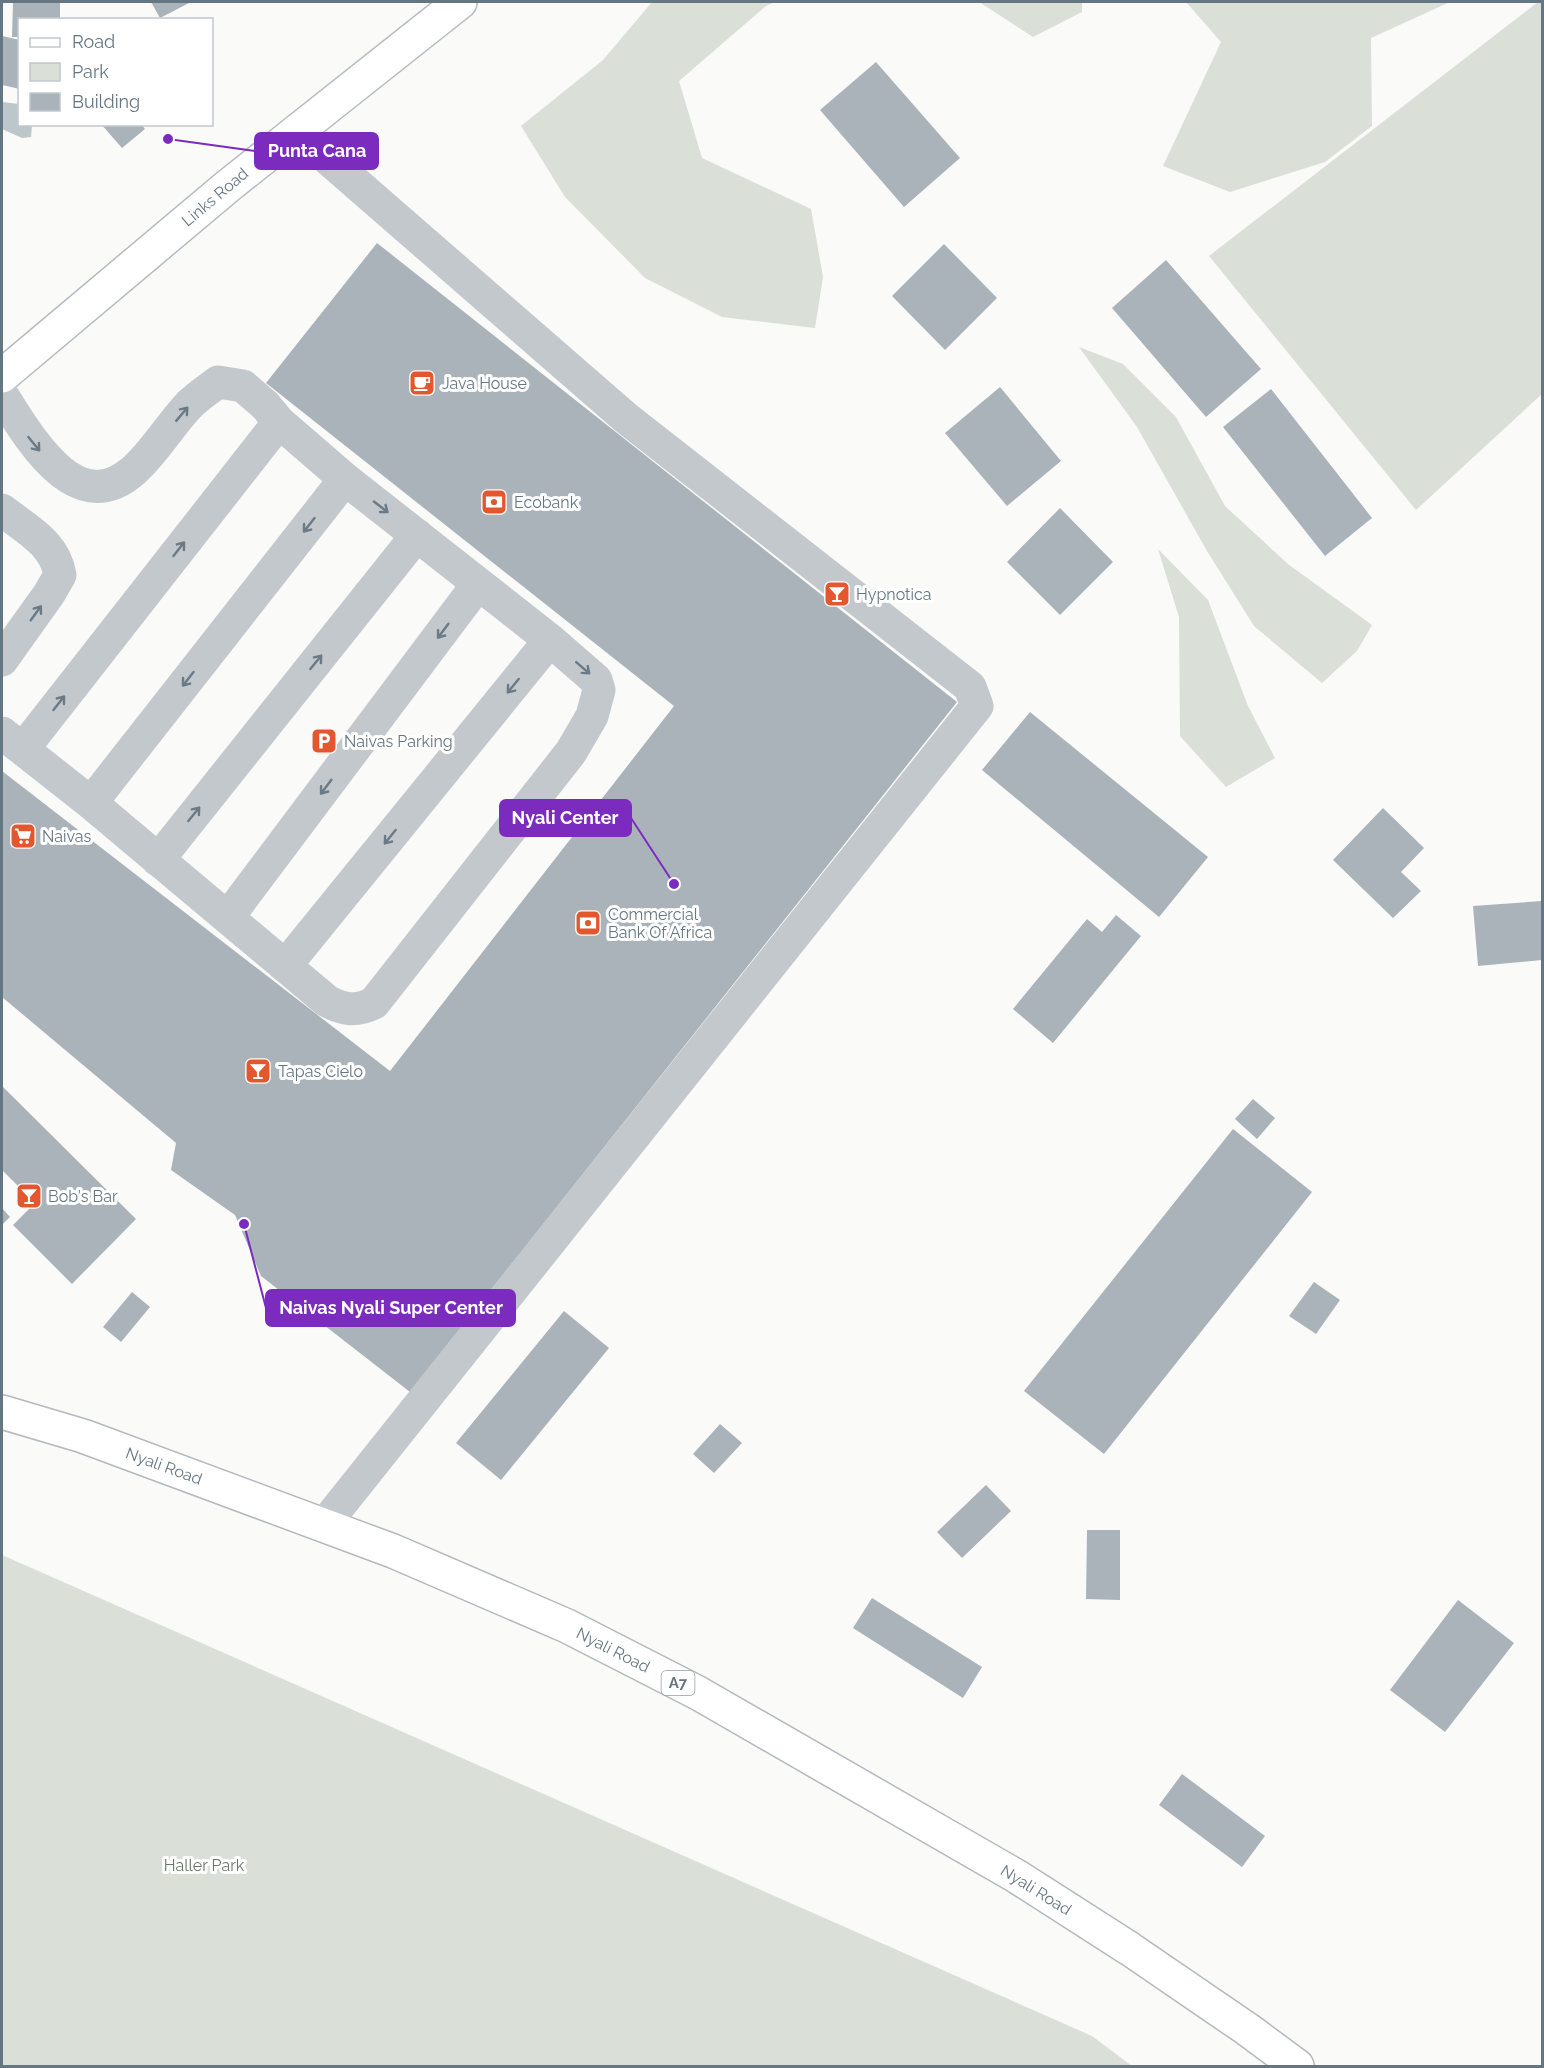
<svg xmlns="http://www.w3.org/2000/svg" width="1544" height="2068" font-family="Raleway,sans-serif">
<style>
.green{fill:#dadfd7}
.water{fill:#bbc7cb}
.building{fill:#aab3b9}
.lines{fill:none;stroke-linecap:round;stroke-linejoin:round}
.major-casing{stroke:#b5babe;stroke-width:36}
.highway-casing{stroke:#b4b9bd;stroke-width:36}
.minor{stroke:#c3c8cc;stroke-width:33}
.major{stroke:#fff;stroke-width:33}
.highway{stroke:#fff;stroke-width:33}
.oneway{stroke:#6a7a87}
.labels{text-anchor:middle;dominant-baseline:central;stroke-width:6;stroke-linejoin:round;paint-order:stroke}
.shield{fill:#fff;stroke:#939fa8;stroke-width:1.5}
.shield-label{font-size:15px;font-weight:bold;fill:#657683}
.street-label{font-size:16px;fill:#657683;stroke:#fff}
.poi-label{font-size:16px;fill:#657683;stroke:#fff;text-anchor:start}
.park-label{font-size:16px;fill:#687a64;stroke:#fff}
.leader{fill:none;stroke:#7b2cbf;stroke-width:2}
.callout-dot{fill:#7b2cbf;stroke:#fff;stroke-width:2}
.callout{fill:#7b2cbf;stroke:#7b2cbf;stroke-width:2}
.callout-label{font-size:18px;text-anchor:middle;font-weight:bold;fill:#fff}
</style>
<rect width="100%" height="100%" fill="#fafaf8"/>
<path class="green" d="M652 2H775L766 6 679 81 702 158 811 209 823 277 815 328 722 317 645 278 565 197 521 126 603 60Z
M979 2H1082V12L1033 37Z
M1186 2H1450L1371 38 1372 126 1325 162 1230 192 1163 166 1221 42Z
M1538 2H1542V394L1416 510 1209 256Z
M1079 347 1123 364 1176 417 1225 506 1288 564 1372 625 1357 651 1322 683 1254 626 1207 551 1137 427Z
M1158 549 1208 600 1248 706 1275 758 1226 787 1180 736 1179 617Z
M2 1555 1092 2036 1132 2066H2Z"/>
<path class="water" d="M2 102 19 104 20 124 32 125 31 137 22 138 2 129Z"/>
<path class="building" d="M13 2H60V20H20V37H12Z
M151 2H191L160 18Z
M2 36 20 40V89L2 85Z
M876 62 960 158 904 207 820 110Z
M101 124H141L145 129 122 148Z
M377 243 957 702 410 1392 261 1276 235 1215 171 1170 176 1143 2 997V771L390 1071 674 706 266 383Z
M944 244 997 298 945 350 892 296Z
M1166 260 1261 369 1206 417 1112 308Z
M1000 387 1061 461 1007 506 945 433Z
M1271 389 1372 518 1325 556 1223 427Z
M1060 508 1113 562 1060 615 1007 562Z
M1030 712 1208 857 1159 917 982 770Z
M1383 808 1424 848 1401 872 1421 891 1393 918 1333 860Z
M1542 901V960L1478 966 1473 906Z
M1116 915 1141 936 1053 1043 1013 1009 1087 919 1102 932Z
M2 1086 136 1219 72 1284 13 1225 35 1203 2 1170Z
M1253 1099 1275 1118 1257 1139 1235 1119Z
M1233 1129 1312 1192 1104 1454 1024 1391Z
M2 1208 10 1217 2 1225Z
M1314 1282 1340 1300 1316 1334 1289 1316Z
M132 1292 150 1307 121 1342 103 1327Z
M564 1311 609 1348 501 1480 456 1443Z
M720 1424 742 1443 714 1473 693 1454Z
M986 1485 1011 1511 962 1558 937 1532Z
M1087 1530H1120V1600L1086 1599Z
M872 1598 982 1667 963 1698 853 1628Z
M1458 1600 1514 1643 1445 1732 1390 1690Z
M1182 1774 1265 1836 1242 1867 1159 1805Z"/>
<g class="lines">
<g class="major-casing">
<path id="major" d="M2 376 228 186 460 2"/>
</g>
<g class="highway-casing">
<path id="highway" d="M2 1412 83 1436 393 1551 567 1626 698 1693 1016 1876 1130 1949 1247 2029 1297 2066"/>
</g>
<path class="minor" d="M296 131 626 418 970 687 977 706 324 1525
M2 395C29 437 76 521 133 471 153 454 170 425 189 405 198 396 209 389 218 382L243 386 265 405 279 422 345 479 550 640 596 680 599 690 592 716 571 752 374 1003C356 1012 344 1010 327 1001L91 803 2 733
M2 510C26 529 55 543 60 575L49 594 2 660
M23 749 279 422
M91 803 345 479
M158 860 417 535
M228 917 478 584
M286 965 550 640"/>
<use href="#major" class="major"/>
<use href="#highway" class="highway"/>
</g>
<defs><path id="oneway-shaft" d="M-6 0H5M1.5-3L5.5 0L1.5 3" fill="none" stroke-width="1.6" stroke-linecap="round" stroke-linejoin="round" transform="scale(1.5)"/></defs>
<g class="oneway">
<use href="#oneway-shaft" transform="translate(182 414) rotate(-50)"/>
<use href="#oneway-shaft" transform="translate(34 444) rotate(51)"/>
<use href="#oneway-shaft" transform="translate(381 507) rotate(38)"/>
<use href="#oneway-shaft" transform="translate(309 525) rotate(128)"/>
<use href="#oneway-shaft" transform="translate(179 549) rotate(-52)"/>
<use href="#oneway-shaft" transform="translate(36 613) rotate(-54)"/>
<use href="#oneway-shaft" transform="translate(443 631) rotate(127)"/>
<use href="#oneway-shaft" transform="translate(316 662) rotate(-51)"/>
<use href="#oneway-shaft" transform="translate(583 668) rotate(41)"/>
<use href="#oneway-shaft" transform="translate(188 679) rotate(128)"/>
<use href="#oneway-shaft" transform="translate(513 686) rotate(129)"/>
<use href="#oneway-shaft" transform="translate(59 703) rotate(-52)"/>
<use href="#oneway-shaft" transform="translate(326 787) rotate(127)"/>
<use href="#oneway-shaft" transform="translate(194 814) rotate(-51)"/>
<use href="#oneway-shaft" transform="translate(390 837) rotate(129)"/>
</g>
<defs>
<g id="cafe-square" transform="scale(1.35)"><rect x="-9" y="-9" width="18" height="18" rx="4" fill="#e4572e" stroke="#fff"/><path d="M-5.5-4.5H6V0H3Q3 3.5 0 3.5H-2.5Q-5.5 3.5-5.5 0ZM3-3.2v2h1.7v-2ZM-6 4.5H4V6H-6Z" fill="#fff"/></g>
<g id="bank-square" transform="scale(1.35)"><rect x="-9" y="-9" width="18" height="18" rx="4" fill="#e4572e" stroke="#fff"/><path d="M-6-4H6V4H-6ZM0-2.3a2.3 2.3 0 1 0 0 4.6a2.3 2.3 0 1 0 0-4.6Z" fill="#fff"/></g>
<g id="bar-square" transform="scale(1.35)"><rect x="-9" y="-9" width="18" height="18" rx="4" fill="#e4572e" stroke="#fff"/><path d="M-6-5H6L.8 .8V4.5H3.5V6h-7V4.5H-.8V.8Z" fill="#fff"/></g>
<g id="parking-square" transform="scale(1.35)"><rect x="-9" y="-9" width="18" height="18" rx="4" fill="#e4572e" stroke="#fff"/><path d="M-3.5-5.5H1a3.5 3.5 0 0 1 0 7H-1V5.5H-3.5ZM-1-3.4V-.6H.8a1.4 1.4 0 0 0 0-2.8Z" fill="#fff"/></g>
<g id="supermarket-square" transform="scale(1.35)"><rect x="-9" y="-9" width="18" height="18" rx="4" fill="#e4572e" stroke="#fff"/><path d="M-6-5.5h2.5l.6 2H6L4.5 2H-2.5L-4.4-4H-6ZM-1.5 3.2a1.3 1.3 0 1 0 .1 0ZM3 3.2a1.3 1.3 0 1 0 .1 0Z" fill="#fff"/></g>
</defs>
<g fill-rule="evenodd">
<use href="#cafe-square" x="422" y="383"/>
<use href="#bank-square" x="494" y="502"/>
<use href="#bar-square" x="837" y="594"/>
<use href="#parking-square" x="324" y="741"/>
<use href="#supermarket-square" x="23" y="836"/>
<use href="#bank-square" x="588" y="923"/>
<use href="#bar-square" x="258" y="1071"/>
<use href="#bar-square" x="29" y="1196"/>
</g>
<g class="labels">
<rect class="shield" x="661.5" y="1671" width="33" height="24" rx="4.5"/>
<g class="shield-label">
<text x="678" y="1683">A7</text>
</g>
<g class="street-label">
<text transform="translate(215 197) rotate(-40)">Links Road</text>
<text transform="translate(164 1466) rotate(20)">Nyali Road</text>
<text transform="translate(613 1650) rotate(27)">Nyali Road</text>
<text transform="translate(1036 1890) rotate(32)">Nyali Road</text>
</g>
<g class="poi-label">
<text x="442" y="383">Java House</text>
<text x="514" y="502">Ecobank</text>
<text x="856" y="594">Hypnotica</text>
<text x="344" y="741">Naivas Parking</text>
<text x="42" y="836">Naivas</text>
<text x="608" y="914">Commercial<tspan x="608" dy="18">Bank Of Africa</tspan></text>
<text x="278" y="1071">Tapas Cielo</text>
<text x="48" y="1196">Bob's Bar</text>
</g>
<g class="park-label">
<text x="204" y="1865">Haller Park</text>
</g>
</g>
<path class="leader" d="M168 139L255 151M674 884L631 818M244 1224L266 1308"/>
<g class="callout-dot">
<circle cx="168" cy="139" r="6"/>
<circle cx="674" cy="884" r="6"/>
<circle cx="244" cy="1224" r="6"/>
</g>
<g class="callout">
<rect x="255" y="133" width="123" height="36" rx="6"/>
<rect x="500" y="800" width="131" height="36" rx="6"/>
<rect x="266" y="1290" width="249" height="36" rx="6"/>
</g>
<g class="callout-label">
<text x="317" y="157">Punta Cana</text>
<text x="565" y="824">Nyali Center</text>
<text x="391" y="1314">Naivas Nyali Super Center</text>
</g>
<rect width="1544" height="2068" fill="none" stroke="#657683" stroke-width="6"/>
<rect x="18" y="18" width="195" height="108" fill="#ffffff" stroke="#c1c8cd" stroke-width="1.5"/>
<rect x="30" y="38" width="30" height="9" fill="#ffffff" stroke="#c1c8cd" stroke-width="1.5"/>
<text x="72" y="48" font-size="18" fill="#657683">Road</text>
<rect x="30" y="63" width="30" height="18" fill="#dadfd7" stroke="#c1c8cd" stroke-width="1.5"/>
<text x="72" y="78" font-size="18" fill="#657683">Park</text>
<rect x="30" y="93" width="30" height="18" fill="#aab3b9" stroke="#c1c8cd" stroke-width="1.5"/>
<text x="72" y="108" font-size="18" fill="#657683">Building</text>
</svg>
